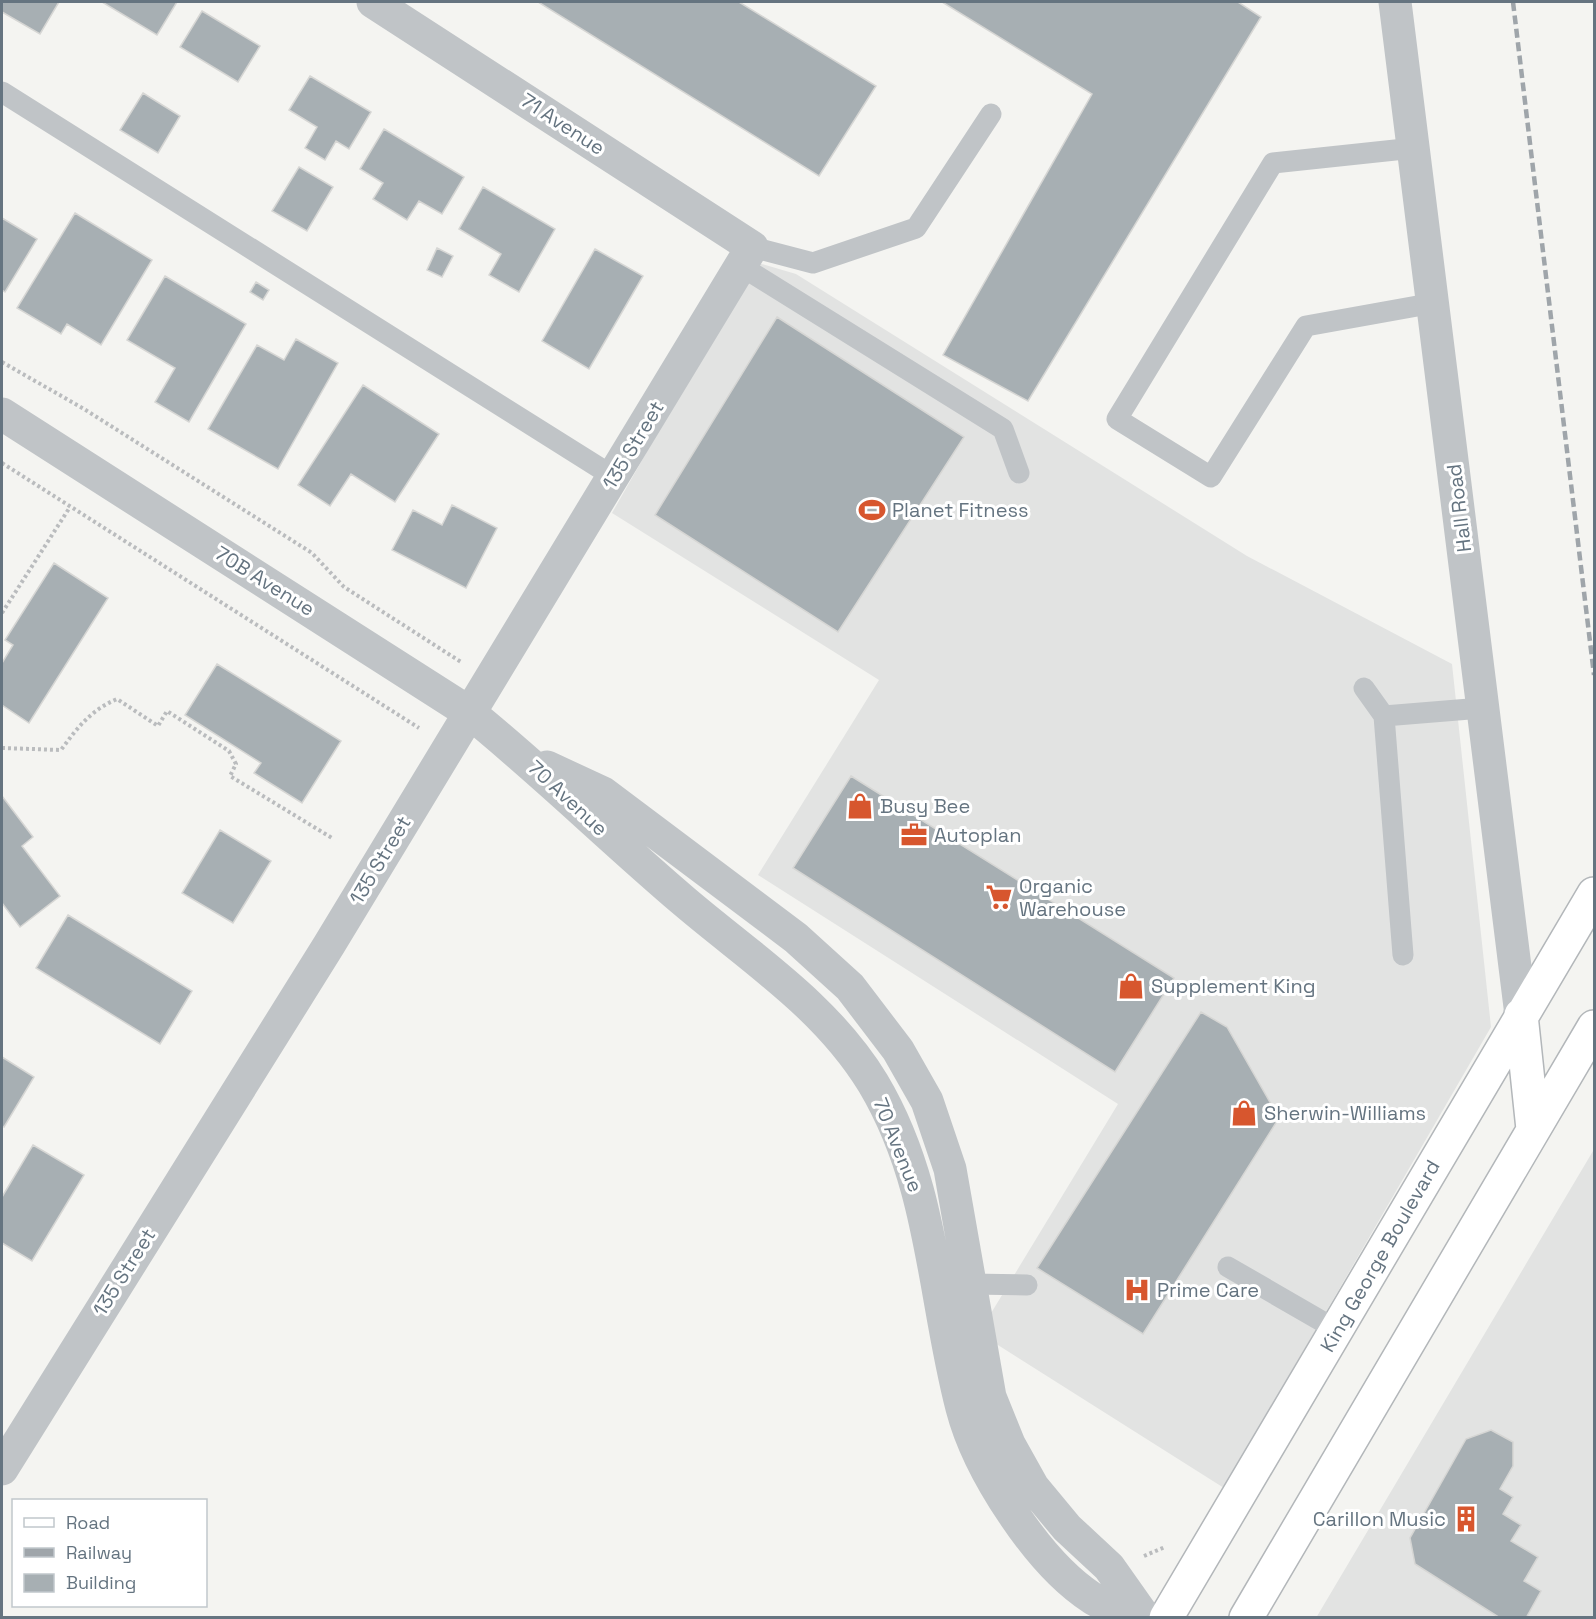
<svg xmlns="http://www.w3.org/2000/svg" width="1596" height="1619" font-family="'Space Grotesk',sans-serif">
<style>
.built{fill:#e2e3e2}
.building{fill:#a7afb3;stroke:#d6d6d4;stroke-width:1.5}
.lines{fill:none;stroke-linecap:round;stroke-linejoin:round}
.primary-casing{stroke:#b3b7ba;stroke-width:36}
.path{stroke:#babcbe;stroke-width:4;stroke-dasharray:3 3;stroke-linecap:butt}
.service{stroke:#c0c4c7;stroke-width:21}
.minor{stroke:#c0c4c7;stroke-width:33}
.primary{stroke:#fff;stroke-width:33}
.rail{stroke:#9fa5aa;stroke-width:4.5;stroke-dasharray:9 4.5;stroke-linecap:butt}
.labels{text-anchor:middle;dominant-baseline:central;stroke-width:6;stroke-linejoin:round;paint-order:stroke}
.street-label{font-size:20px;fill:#657480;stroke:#fff}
.poi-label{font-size:20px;fill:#657480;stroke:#fff;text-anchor:start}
</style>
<rect width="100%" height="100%" fill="#f4f4f1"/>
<path class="built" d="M755 262 796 274 1247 556 1452 664 1491 1027 1224 1488 979 1333 1118 1104 758 875 879 680 612 513Z
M1593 1151 1594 1617 1316 1618Z"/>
<path class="building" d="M2 2H59L40 34 2 12Z
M102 2H177L157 35Z
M538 2H739L876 86 819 176Z
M942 2H1238L1261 17 1028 401 943 355 1092 94Z
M202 11 260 46 238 82 180 47Z
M310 76 371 112 349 149 336 141 325 160 305 148 317 127 289 110Z
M143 93 180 116 158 153 120 130Z
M384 129 464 177 442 214 419 201 407 220 373 199 383 183 360 169Z
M299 167 333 187 307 231 272 211Z
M483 187 555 229 519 292 489 275 501 254 459 229Z
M75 213 152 260 101 345 67 324 61 334 17 308Z
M2 218 37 239 5 292 2 290Z
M437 248 453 256 442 277 427 270Z
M595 249 643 276 589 369 542 341Z
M165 276 246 324 189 422 155 402 175 368 127 340Z
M256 282 269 290 263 300 250 292Z
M777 317 964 437 838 632 655 515Z
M296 339 338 363 278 469 208 429 257 345 284 360Z
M363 385 439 434 395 502 351 474 330 506 298 485Z
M452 505 497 528 466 588 392 550 413 510 442 525Z
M54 563 108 598 29 723 2 705V663L13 645 5 640Z
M217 664 341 741 302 803 254 773 261 763 185 715Z
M851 776 1174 978 1115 1072 793 868Z
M2 796 33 837 22 846 60 896 20 927 2 903Z
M220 830 271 861 233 923 182 893Z
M68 915 192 991 160 1044 36 968Z
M1201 1012 1227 1027 1279 1118 1143 1334 1037 1268Z
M2 1057 34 1077 4 1127 2 1126Z
M33 1145 84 1175 32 1261 2 1243V1197Z
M1491 1430 1513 1442V1466L1500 1489 1513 1497 1503 1514 1521 1525 1511 1541 1538 1557 1524 1581 1541 1591 1526 1618H1500L1415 1564 1410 1538 1466 1439Z"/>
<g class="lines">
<g class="primary-casing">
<path id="primary" d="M1521 1015 1533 1129
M1166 1618 1594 894
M1246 1618 1594 1027"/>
</g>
<path class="path" d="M2 362 84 409 312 553 344 587 461 662
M2 463 419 728
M2 613 70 507
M2 748 61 750C77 728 91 710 117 699L158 726 167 711 229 751 236 764 230 776 332 838
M1144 1556 1165 1547"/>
<path class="service" d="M2 92 614 477
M1414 148 1273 163 1117 419 1211 477 1306 326 1434 303
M752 247 813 263 916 228 991 114
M741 266 1003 429 1019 473
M1364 688 1384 716 1403 955
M1384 716 1482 708
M1228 1267 1337 1330
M970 1284 1027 1285"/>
<path class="minor" d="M1395 2 1521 1015
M2 414 470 713C544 773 612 840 685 902 752 959 826 1006 873 1083 934 1185 933 1297 962 1408 978 1470 1038 1563 1092 1598 1104 1605 1116 1611 1128 1618
M547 767 603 793 796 938 850 987 898 1050 927 1101 950 1169 990 1397 1009 1444 1033 1487 1067 1528 1109 1567 1145 1618
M2 1469 329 945 752 247 373 2"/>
<use href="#primary" class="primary"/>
<path class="rail" d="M1513 2 1594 675"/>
</g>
<defs>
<g id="stadium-bare" transform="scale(2.07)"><path d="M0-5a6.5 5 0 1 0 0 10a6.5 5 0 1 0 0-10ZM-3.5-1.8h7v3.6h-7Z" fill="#d7562e" stroke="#fff" stroke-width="2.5" paint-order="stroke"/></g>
<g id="shop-bare" transform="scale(2.07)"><path d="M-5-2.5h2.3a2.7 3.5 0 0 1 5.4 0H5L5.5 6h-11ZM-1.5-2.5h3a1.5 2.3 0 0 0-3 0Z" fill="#d7562e" stroke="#fff" stroke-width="2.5" paint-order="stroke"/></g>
<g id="office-bare" transform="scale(2.07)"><path d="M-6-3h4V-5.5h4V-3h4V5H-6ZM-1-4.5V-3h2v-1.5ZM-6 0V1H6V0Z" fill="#d7562e" stroke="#fff" stroke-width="2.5" paint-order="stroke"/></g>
<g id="supermarket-bare" transform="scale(2.07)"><path d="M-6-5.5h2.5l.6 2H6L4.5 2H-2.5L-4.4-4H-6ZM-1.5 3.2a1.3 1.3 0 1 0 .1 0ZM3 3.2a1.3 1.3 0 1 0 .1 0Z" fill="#d7562e" stroke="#fff" stroke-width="2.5" paint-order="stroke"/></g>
<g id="hospital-bare" transform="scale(2.07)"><path d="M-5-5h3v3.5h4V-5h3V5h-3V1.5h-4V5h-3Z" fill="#d7562e" stroke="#fff" stroke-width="2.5" paint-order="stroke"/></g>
<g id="building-bare" transform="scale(2.07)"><path d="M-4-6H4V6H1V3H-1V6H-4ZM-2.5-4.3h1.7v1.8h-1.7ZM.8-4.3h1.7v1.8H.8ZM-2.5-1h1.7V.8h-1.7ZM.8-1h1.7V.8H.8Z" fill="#d7562e" stroke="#fff" stroke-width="2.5" paint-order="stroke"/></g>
</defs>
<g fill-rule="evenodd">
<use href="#stadium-bare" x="872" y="510"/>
<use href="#shop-bare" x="860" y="806"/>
<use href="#office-bare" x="914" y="835"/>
<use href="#supermarket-bare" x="999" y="897"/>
<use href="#shop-bare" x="1131" y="986"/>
<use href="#shop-bare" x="1244" y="1113"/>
<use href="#hospital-bare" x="1137" y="1290"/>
<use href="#building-bare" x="1466" y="1519"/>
</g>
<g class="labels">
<g class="street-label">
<text transform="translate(563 124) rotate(33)">71 Avenue</text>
<text transform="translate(633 445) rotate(-59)">135 Street</text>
<text transform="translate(1459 508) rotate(-97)">Hall Road</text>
<text transform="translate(265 581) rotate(32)">70B Avenue</text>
<text transform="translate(568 798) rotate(43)">70 Avenue</text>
<text transform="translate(380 860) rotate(-59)">135 Street</text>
<text transform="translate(898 1145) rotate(68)">70 Avenue</text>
<text transform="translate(1380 1256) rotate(-60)">King George Boulevard</text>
<text transform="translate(124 1272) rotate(-58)">135 Street</text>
</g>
<g class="poi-label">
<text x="892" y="510">Planet Fitness</text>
<text x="880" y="806">Busy Bee</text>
<text x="934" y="835">Autoplan</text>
<text x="1019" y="886">Organic<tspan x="1019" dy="23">Warehouse</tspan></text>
<text x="1151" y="986">Supplement King</text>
<text x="1264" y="1113">Sherwin-Williams</text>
<text x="1157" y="1290">Prime Care</text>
<text x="1446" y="1519" text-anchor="end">Carillon Music</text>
</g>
</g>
<rect width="1596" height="1619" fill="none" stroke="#657480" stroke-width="6"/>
<rect x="12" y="1499" width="195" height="108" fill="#ffffff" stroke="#c1c7cc" stroke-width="1.5"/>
<rect x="24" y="1518" width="30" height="9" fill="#ffffff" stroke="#c1c7cc" stroke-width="1.5"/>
<text x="66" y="1529" font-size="18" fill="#657480">Road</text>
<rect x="24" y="1548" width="30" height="9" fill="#9fa5aa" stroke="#c1c7cc" stroke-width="1.5"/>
<text x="66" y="1559" font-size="18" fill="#657480">Railway</text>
<rect x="24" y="1574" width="30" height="18" fill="#a7afb3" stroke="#c1c7cc" stroke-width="1.5"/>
<text x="66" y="1589" font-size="18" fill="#657480">Building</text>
</svg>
